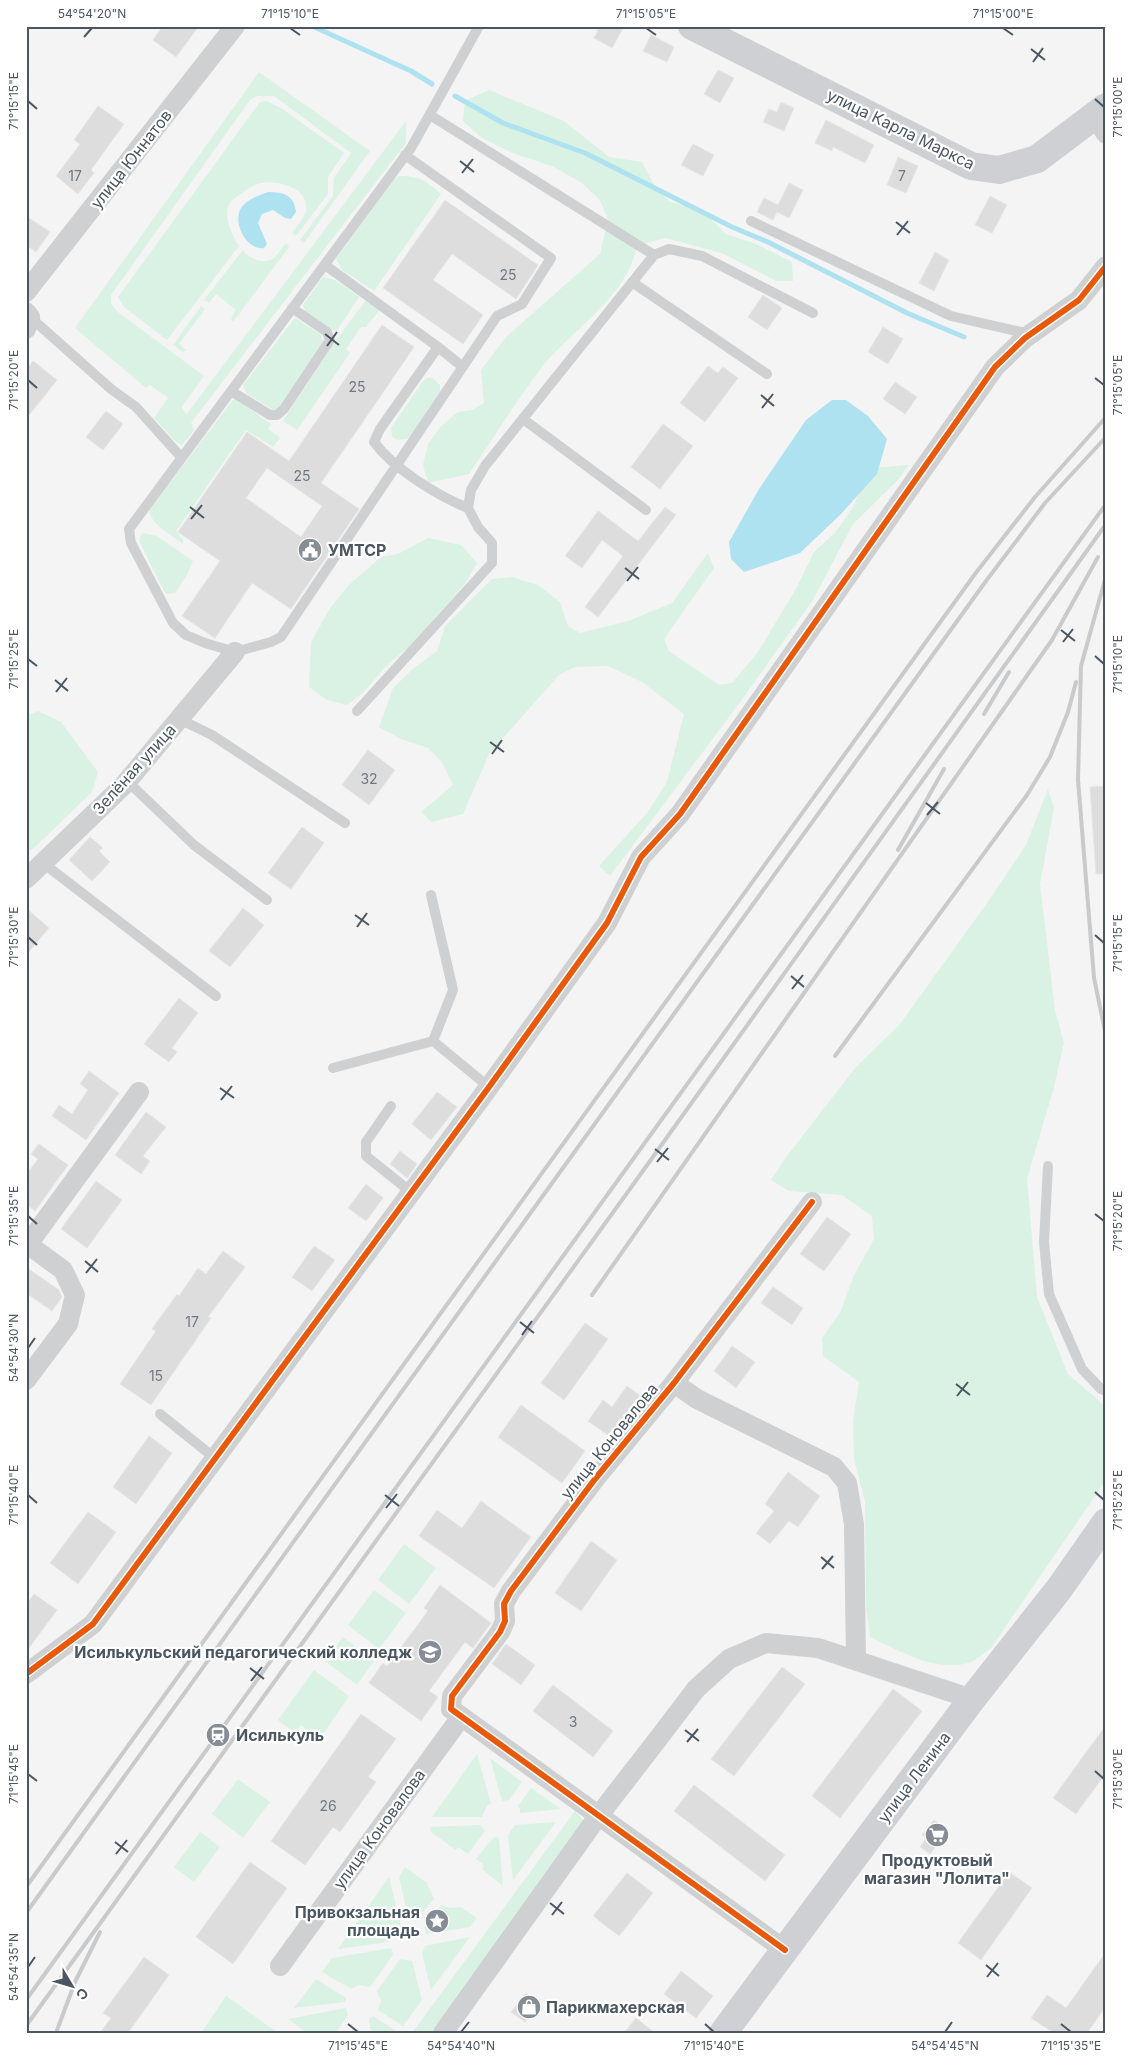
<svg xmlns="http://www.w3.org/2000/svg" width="1132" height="2059" font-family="Inter,sans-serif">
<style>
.green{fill:#d9f2e3}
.water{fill:#aee2f0}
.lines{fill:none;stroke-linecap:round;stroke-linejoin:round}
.stream{stroke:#aee2f0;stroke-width:5}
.building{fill:#ddddde;stroke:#e5e6e7;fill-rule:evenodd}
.lane{stroke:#ced0d2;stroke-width:10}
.street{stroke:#ced0d2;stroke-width:20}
.secondary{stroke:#ced0d4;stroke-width:28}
.rail{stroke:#c9cacc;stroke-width:4}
.cycleway-casing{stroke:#fff;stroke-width:9}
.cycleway{stroke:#e8590c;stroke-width:6}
.ticks{fill:none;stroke:#4a5661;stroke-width:2}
.labels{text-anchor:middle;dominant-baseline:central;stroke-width:4.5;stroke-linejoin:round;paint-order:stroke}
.number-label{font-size:14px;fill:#707881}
.street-label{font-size:16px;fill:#4a5661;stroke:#fff}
.poi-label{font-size:16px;font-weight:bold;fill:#4a5661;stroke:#fff;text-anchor:start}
.neatline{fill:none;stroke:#4a5661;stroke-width:2}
.ticks-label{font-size:12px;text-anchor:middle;fill:#4a5661}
</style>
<rect width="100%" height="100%" fill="#f4f4f4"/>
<path class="green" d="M259 72 370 151 304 243 300 240 333 196 334 178 351 153 274 96H257L250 100 111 295V304L118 312 204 376 182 407 186 415 406 121V143L191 423 194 430 182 445 176 442 154 418 168 398 150 385 146 388 75 328Z
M489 90 564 121 609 157 642 162 654 185 670 202 702 210 726 234 756 244 792 262 793 281H776L724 254 666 238 637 245C628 297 573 328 542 367 516 401 493 439 469 474L428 483 423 465 428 444 441 426 458 412 472 410 484 403 481 370 506 337 600 254 608 220 600 200 582 183 552 166 510 152 482 138 463 121 465 101Z
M266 101 281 108 344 153 328 177V194L296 236 292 233C297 226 305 218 306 210 309 186 273 178 255 185 250 187 244 192 239 195 232 200 227 204 227 213 227 225 233 236 239 246L167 340 124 307 118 297 260 102Z
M399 176C420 176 426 181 441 194L374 291 342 270 336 259 393 180Z
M286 243 289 247 233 322 231 318 236 310 216 294 209 303 204 300 243 250C250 259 265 266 275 257 279 253 282 248 286 243Z
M323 277 335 280 359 297 336 332 306 313 303 305Z
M366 300 380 310 366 327H361L346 349 350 353 297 430 283 421 339 336Z
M201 306 205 309 179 344 186 350 183 352 173 345Z
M294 319H297L321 335 322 343 279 409 275 411 246 393 243 385Z
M427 378H433L440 385V391L411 435 407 439 397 440 392 436 391 428 423 381Z
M236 399 271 424 268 429 280 438 273 447 246 430 176 531 183 540V544C172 535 150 524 149 510L233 400Z
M909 465 897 481 853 524 813 600 741 701 610 876 599 866 647 813 667 782 684 714 642 682 608 666 575 667 559 675 489 754 463 814 431 822 421 812 453 785 441 761 428 748 401 739 379 727 393 688 414 668 437 651 445 626 492 579 512 577 538 585 560 602 568 626 580 633 628 621 672 603 708 553 714 568 664 639 669 651 719 685 732 683 758 652 797 587 814 552 835 533 853 507 870 468Z
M142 533 157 536 193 561 187 575 175 593 168 594 165 593 140 543V537Z
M428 538 461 545 477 563 465 584 409 647 387 665 363 693 347 705 327 700 309 687 311 642 330 608 349 585 381 557 398 554Z
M38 711 61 722 98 772 92 792 33 849 26 852V716Z
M1048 789 1054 808 1040 884 1055 1010 1064 1043 1054 1087 1027 1179 1037 1297 1068 1374 1106 1407V1480L991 1648C984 1653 975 1661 968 1663 934 1672 900 1651 870 1637L866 1606 865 1502 854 1459 853 1421 859 1382 823 1356 822 1338 840 1313 854 1275 874 1239 872 1216 842 1195 789 1191 771 1180 787 1156 856 1067 900 1024 987 903 1026 845Z
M404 1544 436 1568 409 1604 378 1580Z
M374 1590 406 1613 379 1649 348 1625Z
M343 1637 374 1661 357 1685 325 1661Z
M314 1670 349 1696 319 1740 301 1725 295 1733 278 1720Z
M477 1754 491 1804 487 1806 482 1817H432Z
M490 1758 522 1782 509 1800 502 1801Z
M238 1779 270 1802 243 1838 212 1814Z
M531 1788 561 1809 520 1813V1809L518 1806Z
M575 1811 583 1820 435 2033H412Z
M556 1822 513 1880 508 1835 515 1825Z
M480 1825 485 1831 468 1854 458 1847 456 1850 431 1832 430 1827Z
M200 1832 220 1847 194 1882 174 1867Z
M494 1837 499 1838 503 1886 482 1869 484 1865 476 1859Z
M405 1867 427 1883 434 1899 416 1921 409 1920 399 1877Z
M389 1877 401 1926 394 1930 389 1942 338 1949Z
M441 1905 450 1908 461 1907 477 1918 470 1927 426 1934 424 1927Z
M470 1937 431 1990 422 1954 425 1946Z
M391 1948 393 1955 370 1987 360 1985 351 1989 322 1972 332 1958Z
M400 1959 412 1961 422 2000 403 2026 378 2010 381 2001 377 1991Z
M316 1979 346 1998 345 2002 294 2008Z
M226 1996 278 2033H201Z
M346 2008 348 2015 336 2033H307L288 2019Z
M373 2016 398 2032 371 2033 369 2019Z"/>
<path class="water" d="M268 192C284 192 294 195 296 212L291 219 285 218 273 210 262 214 258 223 267 244 264 248C247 251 232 223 241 208 246 200 259 195 268 192Z
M832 400H846L868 416 887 439 877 474 841 514 800 553 744 572 731 559 729 542 759 489 806 420Z"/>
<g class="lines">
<path class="stream" d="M312 26 411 71 432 84
M455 96 503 123 585 153 732 227 768 242 907 313 964 337"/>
</g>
<path class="building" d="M163 26H199L176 57 153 40Z
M600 26H624L612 48 594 38Z
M651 35 674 47 667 62 643 51Z
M718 70 734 78 720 103 704 94Z
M781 102 794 108 784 131 763 122 769 109 777 112Z
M98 106 124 124 91 170 94 173 78 194 56 176 80 144 74 140Z
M826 120 874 145 865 163 833 147 832 151 815 143Z
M693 144 714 155 703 176 681 165Z
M898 157 918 166 906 193 887 185Z
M789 183 803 190 789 218 777 212 773 220 757 212 764 198 778 205Z
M990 196 1007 205 992 233 975 225Z
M445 200 538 265 516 299 452 254 433 280 483 315 463 344 383 288Z
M26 216 50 232 36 252 26 245Z
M935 252 949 260 934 291 919 283Z
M763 295 782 308 767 330 748 317Z
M382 325 414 347 321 483 359 509 291 609 252 583 215 638 182 616 220 561 178 532 247 432 289 461ZM267 468 322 506 301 537 246 498Z
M883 327 903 339 888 364 868 352Z
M33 361 57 380 26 419V370Z
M708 366 718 373 723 367 738 378 705 422 680 403Z
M895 382 917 397 905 414 883 399Z
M106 411 123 424 103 450 86 437Z
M663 424 693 446 660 489 631 467Z
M665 507 676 515 598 617 585 607 623 556 602 540 582 568 565 556 598 511 638 541Z
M368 750 395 770 369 805 342 785Z
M1106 786V874H1096L1090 787Z
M302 827 324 843 291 889 268 873Z
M90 837 103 848 99 851 110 862 92 881 69 860Z
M26 908 49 928 26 955Z
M243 908 264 925 230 967 209 951Z
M179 998 198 1013 172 1048 177 1052 169 1062 144 1044Z
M89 1071 119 1093 86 1140 52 1116 59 1105 72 1114 88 1090 80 1084Z
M437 1092 457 1107 431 1140 412 1124Z
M146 1112 166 1127 143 1156 150 1161 141 1174 115 1155Z
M39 1144 68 1165 35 1211 26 1204V1175L38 1159 31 1154Z
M400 1151 417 1164 407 1178 390 1164Z
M96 1181 122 1200 87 1248 61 1229Z
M366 1184 383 1198 366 1221 348 1208Z
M827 1217 851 1234 824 1271 800 1254Z
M314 1246 335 1260 312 1291 292 1277Z
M223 1251 245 1267 208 1317 211 1318 151 1405 120 1384 156 1331 152 1329 177 1294 179 1296 198 1268 206 1274Z
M26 1267 59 1290 62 1297 52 1311 26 1293Z
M773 1287 803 1308 792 1325 761 1303Z
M585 1323 608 1339 564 1400 541 1383Z
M732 1346 755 1362 736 1388 714 1371Z
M627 1386 642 1397 612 1438 588 1421 603 1400 612 1407Z
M521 1405 585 1451 562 1483 498 1437Z
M149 1436 172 1453 136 1504 113 1487Z
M788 1472 820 1496 798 1527 789 1521 770 1544 756 1533 774 1511 765 1504Z
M481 1501 531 1537 494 1588 419 1536 437 1510 462 1528Z
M88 1512 116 1532 78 1584 50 1563Z
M591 1541 617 1560 581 1611 555 1593Z
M440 1585 491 1623 473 1648 465 1642 429 1691 438 1697 421 1721 369 1683 383 1663 387 1666 428 1611 424 1608Z
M34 1594 57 1610 26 1652V1605Z
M506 1644 535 1665 521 1685 492 1664Z
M782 1667 805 1684 734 1776 711 1759Z
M553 1685 613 1731 593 1757 533 1711Z
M893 1689 922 1711 840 1818 812 1796Z
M361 1714 396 1739 368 1777 376 1782 340 1832 333 1827 305 1865 271 1841Z
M1106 1725V1773L1076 1814 1053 1798Z
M694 1785 785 1855 765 1881 674 1811Z
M934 1820 948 1830 930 1854 920 1847 926 1838 922 1835Z
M250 1862 287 1888 233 1964 196 1937Z
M1009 1872 1032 1888 981 1960 958 1943Z
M627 1873 653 1893 619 1936 593 1916Z
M1106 1952V2006L1087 2033H1054L1031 2018 1047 1995 1066 2008Z
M144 1957 169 1975 128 2033H100L111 2018 103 2013Z
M681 1971 713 1996 696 2018 664 1994Z
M526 1993 540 2003 525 2022 511 2012Z
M636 2018 655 2033H624Z"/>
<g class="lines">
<path class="lane" d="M430 115 654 255 669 249 702 256 813 313
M405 155 551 258 522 304 497 316 281 637 271 642 235 652 205 643 186 635 173 623 131 543 129 529 411 148 479 26
M751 221 951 316 1029 334
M325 265 438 347
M632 282 767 374
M30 317 111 389 136 407 181 457
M463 367 438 347 380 429 374 442C394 469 438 496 468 508
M231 391 270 415H277L284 409 330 340 327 332 292 308
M523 419 646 510
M357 711 492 563V543L478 527 468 508 471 490 485 466 654 255
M179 719 212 735 345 823
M127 781 194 845 267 900
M43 863 216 996
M433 1041 489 1087
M333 1068 433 1041 453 990 431 895
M391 1106 366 1142V1156L411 1192
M1048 1166 1044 1242 1049 1294 1082 1369 1101 1389 1106 1391
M160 1414 216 1459"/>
<path class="street" d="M1095 115 1106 134
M26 292 235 26
M26 312 30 317 26 329
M26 879 124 785 235 652
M26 1243 63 1270 75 1295 68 1324 26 1380
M28 1244 139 1092
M674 1383 697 1399 834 1467 847 1483 854 1524 856 1660
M26 1674 93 1624 489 1087 607 923 641 857 680 814 995 367 1025 338 1079 300 1106 266
M785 1950 451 1709 452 1696 500 1632 505 1621 504 1604 511 1591 595 1479 674 1383 812 1202
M280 1966 461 1717
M443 2033 596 1819 661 1735 696 1689 729 1659 766 1643 818 1648 972 1699"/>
<path class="secondary" d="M692 26 971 166 999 170 1037 159 1106 107
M723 2033 972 1699 1059 1589 1106 1522"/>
<path class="rail" d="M1106 576 1081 666 1078 780 1094 978 1106 1036
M984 714 1009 672
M898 850 944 769
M835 1056 1027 795 1050 757 1068 712 1076 682
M592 1295 1052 640 1098 557
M26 1887 975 574 1035 497 1106 417
M26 1913 986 581 1045 503 1106 437
M26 2000 1106 504
M26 2026 640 1175 1106 524
M56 2033 75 1982 100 1932"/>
<g class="cycleway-casing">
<path id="cycleway" d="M26 1674 93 1624 489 1087 607 923 641 857 680 814 995 367 1025 338 1079 300 1106 266
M785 1950 451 1709 452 1696 500 1632 505 1621 504 1604 511 1591 595 1479 674 1383 812 1202"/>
</g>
<use href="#cycleway" class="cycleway"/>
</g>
<path class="ticks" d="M290 28 300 35M646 28 656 35M1003 28 1013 35M84 37 92 28M1031 49 1045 60M1033 62 1043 48M1095 99 1104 107M28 101 37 109M460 161 474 172M462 173 473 159M896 222 910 233M897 235 908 221M325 334 339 345M327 346 337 332M1095 378 1104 385M28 380 37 388M761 395 774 406M762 408 773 394M190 507 204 518M191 519 202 505M625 568 639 579M627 581 638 567M1061 630 1075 641M1063 642 1073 629M1095 656 1104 664M28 659 37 666M55 680 68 691M56 692 67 678M490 742 504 752M492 754 502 740M926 803 940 814M927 815 938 802M355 915 369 925M357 927 367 913M1095 935 1104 943M28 937 37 945M791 976 804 987M792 989 803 975M220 1088 234 1098M221 1100 232 1086M655 1149 669 1160M657 1162 668 1148M1095 1214 1104 1221M28 1216 37 1224M85 1261 98 1272M86 1273 97 1259M520 1322 534 1333M522 1335 532 1321M28 1348 35 1338M956 1384 970 1395M957 1396 968 1382M1095 1492 1104 1500M28 1495 37 1503M385 1495 399 1506M386 1508 397 1494M821 1557 834 1568M822 1569 833 1556M250 1668 264 1679M251 1681 262 1667M685 1730 699 1741M687 1742 698 1729M1095 1771 1104 1779M28 1774 37 1781M115 1842 128 1852M116 1854 127 1840M550 1903 564 1914M552 1915 562 1902M986 1965 999 1976M28 1967 35 1957M987 1977 998 1963M348 2024 358 2032M705 2024 714 2032M1061 2024 1071 2032M461 2032 469 2022M945 2032 952 2022"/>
<defs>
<g id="civic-disc" transform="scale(1.25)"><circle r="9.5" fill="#868d94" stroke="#fff"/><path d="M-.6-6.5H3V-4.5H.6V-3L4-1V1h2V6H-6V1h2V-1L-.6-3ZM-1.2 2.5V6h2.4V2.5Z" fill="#fff"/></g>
<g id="university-disc" transform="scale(1.25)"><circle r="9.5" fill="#868d94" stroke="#fff"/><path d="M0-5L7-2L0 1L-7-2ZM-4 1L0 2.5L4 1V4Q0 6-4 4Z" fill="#fff"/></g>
<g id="station-disc" transform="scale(1.25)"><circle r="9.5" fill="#868d94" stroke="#fff"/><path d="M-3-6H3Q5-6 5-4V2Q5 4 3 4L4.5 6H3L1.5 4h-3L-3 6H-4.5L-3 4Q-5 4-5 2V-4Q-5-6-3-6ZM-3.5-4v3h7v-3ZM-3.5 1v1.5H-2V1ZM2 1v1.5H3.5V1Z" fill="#fff"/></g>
<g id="supermarket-disc" transform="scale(1.25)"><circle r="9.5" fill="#868d94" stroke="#fff"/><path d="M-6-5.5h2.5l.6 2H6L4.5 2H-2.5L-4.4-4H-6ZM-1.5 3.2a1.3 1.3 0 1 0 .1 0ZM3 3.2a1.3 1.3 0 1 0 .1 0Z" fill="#fff"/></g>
<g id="sight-disc" transform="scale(1.25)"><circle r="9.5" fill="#868d94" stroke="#fff"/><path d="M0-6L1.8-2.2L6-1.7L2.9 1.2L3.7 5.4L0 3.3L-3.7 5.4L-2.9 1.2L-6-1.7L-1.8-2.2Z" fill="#fff"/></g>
<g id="shop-disc" transform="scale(1.25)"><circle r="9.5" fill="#868d94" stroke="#fff"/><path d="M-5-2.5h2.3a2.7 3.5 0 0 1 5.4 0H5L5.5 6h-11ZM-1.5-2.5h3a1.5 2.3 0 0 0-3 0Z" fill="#fff"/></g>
</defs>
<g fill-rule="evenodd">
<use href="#civic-disc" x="310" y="550"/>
<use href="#university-disc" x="430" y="1652"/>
<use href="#station-disc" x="218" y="1735"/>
<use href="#supermarket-disc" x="937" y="1835"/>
<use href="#sight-disc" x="437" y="1921"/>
<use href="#shop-disc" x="529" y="2007"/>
</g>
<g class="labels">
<g class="number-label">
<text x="75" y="175">17</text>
<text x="902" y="175">7</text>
<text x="508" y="274">25</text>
<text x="357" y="386">25</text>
<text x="302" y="475">25</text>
<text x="369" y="778">32</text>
<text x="192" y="1321">17</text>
<text x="156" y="1375">15</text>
<text x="573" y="1721">3</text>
<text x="328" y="1805">26</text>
</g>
<g class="street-label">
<text transform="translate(901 129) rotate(26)">улица Карла Маркса</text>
<text transform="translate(131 159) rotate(-52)">улица Юннатов</text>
<text transform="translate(134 769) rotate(-48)">Зелёная улица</text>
<text transform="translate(609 1441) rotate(-51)">улица Коновалова</text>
<text transform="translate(914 1777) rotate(-53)">улица Ленина</text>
<text transform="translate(379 1829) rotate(-54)">улица Коновалова</text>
</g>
<g class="poi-label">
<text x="328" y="550">УМТСР</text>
<text x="412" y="1652" text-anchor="end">Исилькульский педагогический колледж</text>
<text x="236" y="1735">Исилькуль</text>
<text x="937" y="1860" text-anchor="middle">Продуктовый<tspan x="937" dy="18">магазин "Лолита"</tspan></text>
<text x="420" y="1912" text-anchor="end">Привокзальная<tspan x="420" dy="18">площадь</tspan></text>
<text x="546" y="2007">Парикмахерская</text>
</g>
</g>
<rect width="1132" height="2059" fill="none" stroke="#ffffff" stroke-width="55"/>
<g transform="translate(72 1986) rotate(128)" stroke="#ffffff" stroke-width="4" paint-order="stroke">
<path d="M0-4L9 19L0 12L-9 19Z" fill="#4a5661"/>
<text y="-8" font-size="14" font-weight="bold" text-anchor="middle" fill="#4a5661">С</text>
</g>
<rect x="28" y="28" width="1076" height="2004" class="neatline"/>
<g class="ticks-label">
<text x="92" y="18">54°54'20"N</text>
<text x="290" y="18">71°15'10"E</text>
<text x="646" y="18">71°15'05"E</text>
<text x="1003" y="18">71°15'00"E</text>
<text transform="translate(14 101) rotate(-90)" y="4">71°15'15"E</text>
<text transform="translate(1118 107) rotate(-90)" y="4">71°15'00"E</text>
<text transform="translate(14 380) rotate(-90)" y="4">71°15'20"E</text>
<text transform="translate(1118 385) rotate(-90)" y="4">71°15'05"E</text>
<text transform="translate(14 659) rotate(-90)" y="4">71°15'25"E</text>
<text transform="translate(1118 664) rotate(-90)" y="4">71°15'10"E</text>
<text transform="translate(14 937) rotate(-90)" y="4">71°15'30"E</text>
<text transform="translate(1118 943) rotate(-90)" y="4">71°15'15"E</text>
<text transform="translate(14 1216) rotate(-90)" y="4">71°15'35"E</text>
<text transform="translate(1118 1221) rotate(-90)" y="4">71°15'20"E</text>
<text transform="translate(14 1348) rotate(-90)" y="4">54°54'30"N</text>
<text transform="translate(14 1495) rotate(-90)" y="4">71°15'40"E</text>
<text transform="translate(1118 1500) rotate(-90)" y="4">71°15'25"E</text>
<text transform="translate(14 1774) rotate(-90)" y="4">71°15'45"E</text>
<text transform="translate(1118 1779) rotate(-90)" y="4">71°15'30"E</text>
<text transform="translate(14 1967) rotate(-90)" y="4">54°54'35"N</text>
<text x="358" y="2050">71°15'45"E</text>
<text x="461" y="2050">54°54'40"N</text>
<text x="714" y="2050">71°15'40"E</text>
<text x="945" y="2050">54°54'45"N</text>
<text x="1071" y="2050">71°15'35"E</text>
</g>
</svg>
